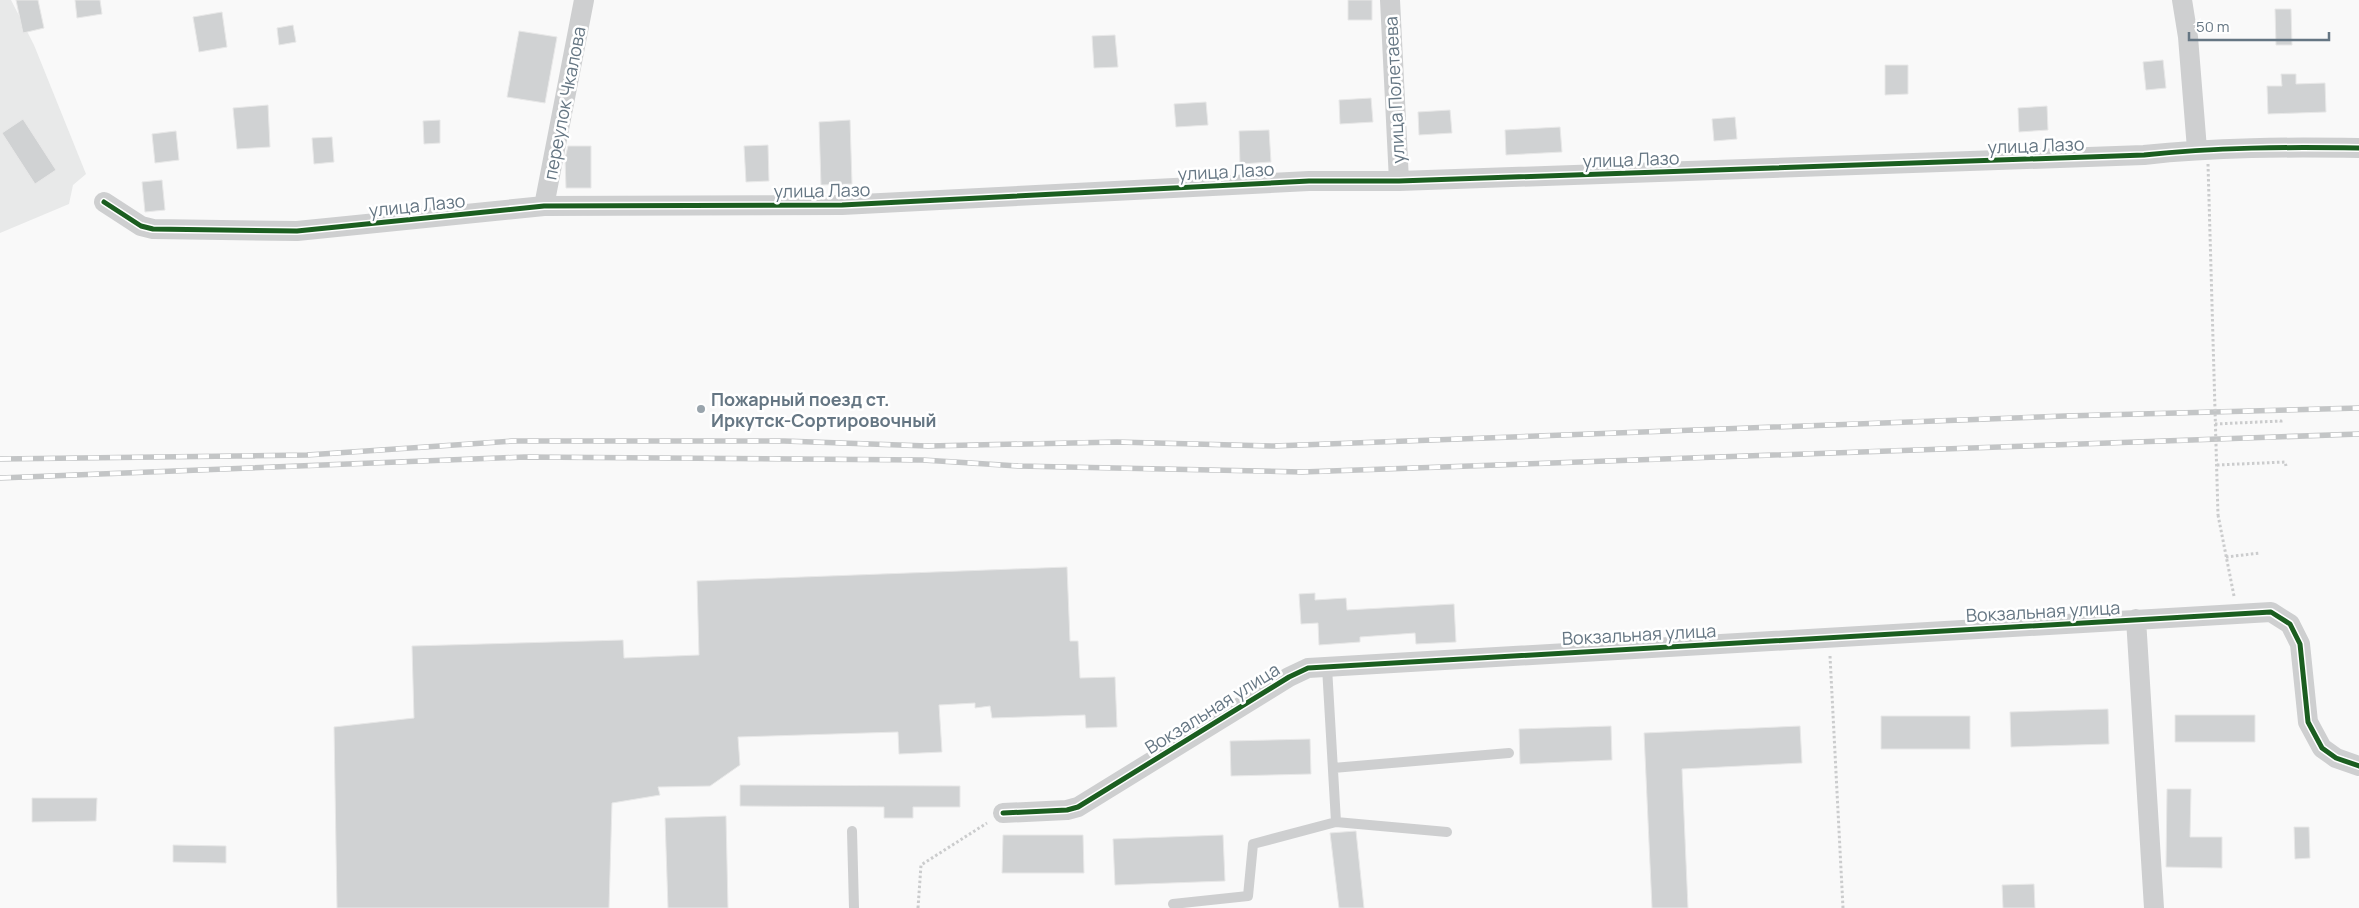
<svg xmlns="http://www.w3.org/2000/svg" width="2359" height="908" font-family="Manrope,sans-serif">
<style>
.built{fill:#e8e9e9}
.building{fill:#d0d2d3;stroke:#e8e8e8}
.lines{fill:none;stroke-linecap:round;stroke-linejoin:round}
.path{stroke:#cbcccd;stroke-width:3;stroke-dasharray:2.5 2.5;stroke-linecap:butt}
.lane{stroke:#cecfd0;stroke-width:10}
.street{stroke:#cecfd0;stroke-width:20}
.rail-casing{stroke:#c3c5c6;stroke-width:5.5}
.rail{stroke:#fff;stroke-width:4;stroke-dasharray:11;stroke-linecap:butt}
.path-bridge{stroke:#cbcccd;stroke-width:3;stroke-dasharray:2.5 2.5;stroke-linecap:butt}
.cycleway-casing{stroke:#fff;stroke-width:8}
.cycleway{stroke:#1b5e20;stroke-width:5}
.poi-dot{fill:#99a4ac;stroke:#fff;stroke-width:2}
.labels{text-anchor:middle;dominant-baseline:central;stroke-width:5;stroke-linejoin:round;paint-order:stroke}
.street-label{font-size:18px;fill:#657683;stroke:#fff}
.poi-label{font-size:18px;font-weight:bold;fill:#657683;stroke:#fff;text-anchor:start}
</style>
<rect width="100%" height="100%" fill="#f9f9f9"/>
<path class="built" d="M0 0H11L34 45 86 174 73 185 69 204 0 233Z"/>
<path class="building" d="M16 0H38L44 28 23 33Z
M75 0H100L102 14 77 18Z
M1348 0H1372V20H1348Z
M2275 9H2291L2292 45H2276Z
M222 12 227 47 199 52 193 17Z
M293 25 296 42 279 45 277 28Z
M519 31 557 37 545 103 507 97Z
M1115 35 1118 67 1094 68 1092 36Z
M2163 60 2166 88 2146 90 2143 62Z
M1885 65H1908V94L1885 95Z
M2281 74H2296V84L2325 83 2326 112 2268 114 2267 86H2282Z
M1371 98 1373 122 1340 124 1339 100Z
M1206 102 1208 125 1176 127 1174 104Z
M268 105 270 147 237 149 233 108Z
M2047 106 2048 130 2019 132 2018 108Z
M1450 110 1452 133 1419 135 1418 112Z
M1735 117 1737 139 1714 141 1712 119Z
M23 119 56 170 35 184 2 133Z
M440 120V143L424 144 423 121Z
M850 120 852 184 821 185 819 122Z
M1560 127 1562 152 1506 155 1505 130Z
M1269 130 1271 162 1240 164 1239 131Z
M176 131 179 160 155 163 152 134Z
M332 137 334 162 314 164 312 138Z
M768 145 769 181 746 182 744 146Z
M568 146H591V188H566L565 158Z
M162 180 165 210 145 212 142 182Z
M1067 567 1070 641H1078L1080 678 1115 677 1117 727 1086 728 1085 715 992 718 990 706 975 708V703L939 705 942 752 899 754 898 732 738 737 740 765 710 786 658 787 660 795 612 803 609 908H337L334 727 414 718 412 646 623 640 624 658 699 655 697 581Z
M1315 593V600L1346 598 1347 610 1454 604 1456 642 1416 644 1415 633 1360 637V642L1319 645 1318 623 1301 624 1299 594Z
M2108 709 2109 744 2011 747 2010 712Z
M2175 715H2255V742H2175Z
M1881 716H1970V749H1881Z
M1611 726 1612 760 1520 764 1519 729Z
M1800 726 1802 763 1682 769 1688 908H1652L1644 733Z
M1310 739 1311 774 1231 776 1230 741Z
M740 785 960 786V807H913V818H884V807L740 806Z
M2167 789H2191L2190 837H2222V868L2166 867Z
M32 798H97L96 821 32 822Z
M726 816 728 908H668L665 818Z
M2294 827H2309L2310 858 2295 859Z
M1356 831 1364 908H1339L1330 833Z
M1003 835H1083L1084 873H1002Z
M1223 835 1225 881 1115 885 1113 839Z
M173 845 226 846V863L173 862Z
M2034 884 2035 908H2003L2002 885Z"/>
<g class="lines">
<path class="path" d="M2215 424 2281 421V424
M2217 465 2285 462 2286 466
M2218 515 2234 596
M2226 557 2260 553
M1830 656 1843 908
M918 908 921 865 987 823"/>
<path class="lane" d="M1327 667 1336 822
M1333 768 1509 753
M852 831 854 908
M1173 904 1248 896 1253 844 1336 822 1447 832"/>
<path class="street" d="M1390 0 1399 181
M2182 0 2188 37 2197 149
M104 202 141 226 153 229 297 231 544 206 842 205 1309 181H1399L2144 155C2216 147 2287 147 2359 148
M544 206 584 0
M2136 619 2154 908
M1003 813 1067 810 1078 807 1289 677 1308 668 2271 612 2290 624 2300 644 2308 722 2322 748 2336 758 2359 766"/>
<g class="rail-casing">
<path id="rail" d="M0 459 307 455 512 441H784L928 446 1117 442 1274 446 2065 416 2359 408
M0 478 525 457 923 460 1018 466 1302 472 2359 434"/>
</g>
<use href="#rail" class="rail"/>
<path class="path-bridge" d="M2208 164 2218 515"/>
<g class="cycleway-casing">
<path id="cycleway" d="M104 202 141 226 153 229 297 231 544 206 842 205 1309 181H1399L2144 155C2216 147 2287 147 2359 148
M1003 813 1067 810 1078 807 1289 677 1308 668 2271 612 2290 624 2300 644 2308 722 2322 748 2336 758 2359 766"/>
</g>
<use href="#cycleway" class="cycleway"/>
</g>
<circle class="poi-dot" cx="701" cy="409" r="5"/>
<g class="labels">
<g class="street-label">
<text transform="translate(1394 90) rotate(-93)">улица Полетаева</text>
<text transform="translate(564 103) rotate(-79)">переулок Чкалова</text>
<text transform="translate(2036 145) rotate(-2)">улица Лазо</text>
<text transform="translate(1631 159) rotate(-2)">улица Лазо</text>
<text transform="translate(1226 171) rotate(-3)">улица Лазо</text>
<text transform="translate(822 190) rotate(-1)">улица Лазо</text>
<text transform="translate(417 205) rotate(-6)">улица Лазо</text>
<text transform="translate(2043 611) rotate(-3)">Вокзальная улица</text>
<text transform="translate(1639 634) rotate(-3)">Вокзальная улица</text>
<text transform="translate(1212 708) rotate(-32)">Вокзальная улица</text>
</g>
<g class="poi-label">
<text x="711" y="399">Пожарный поезд ст.<tspan x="711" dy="21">Иркутск-Сортировочный</tspan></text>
</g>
</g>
<path d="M2189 32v8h140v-8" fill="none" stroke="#657683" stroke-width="2.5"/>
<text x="2196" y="32" font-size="15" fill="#657683" stroke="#ffffff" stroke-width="4" paint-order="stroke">50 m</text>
</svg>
